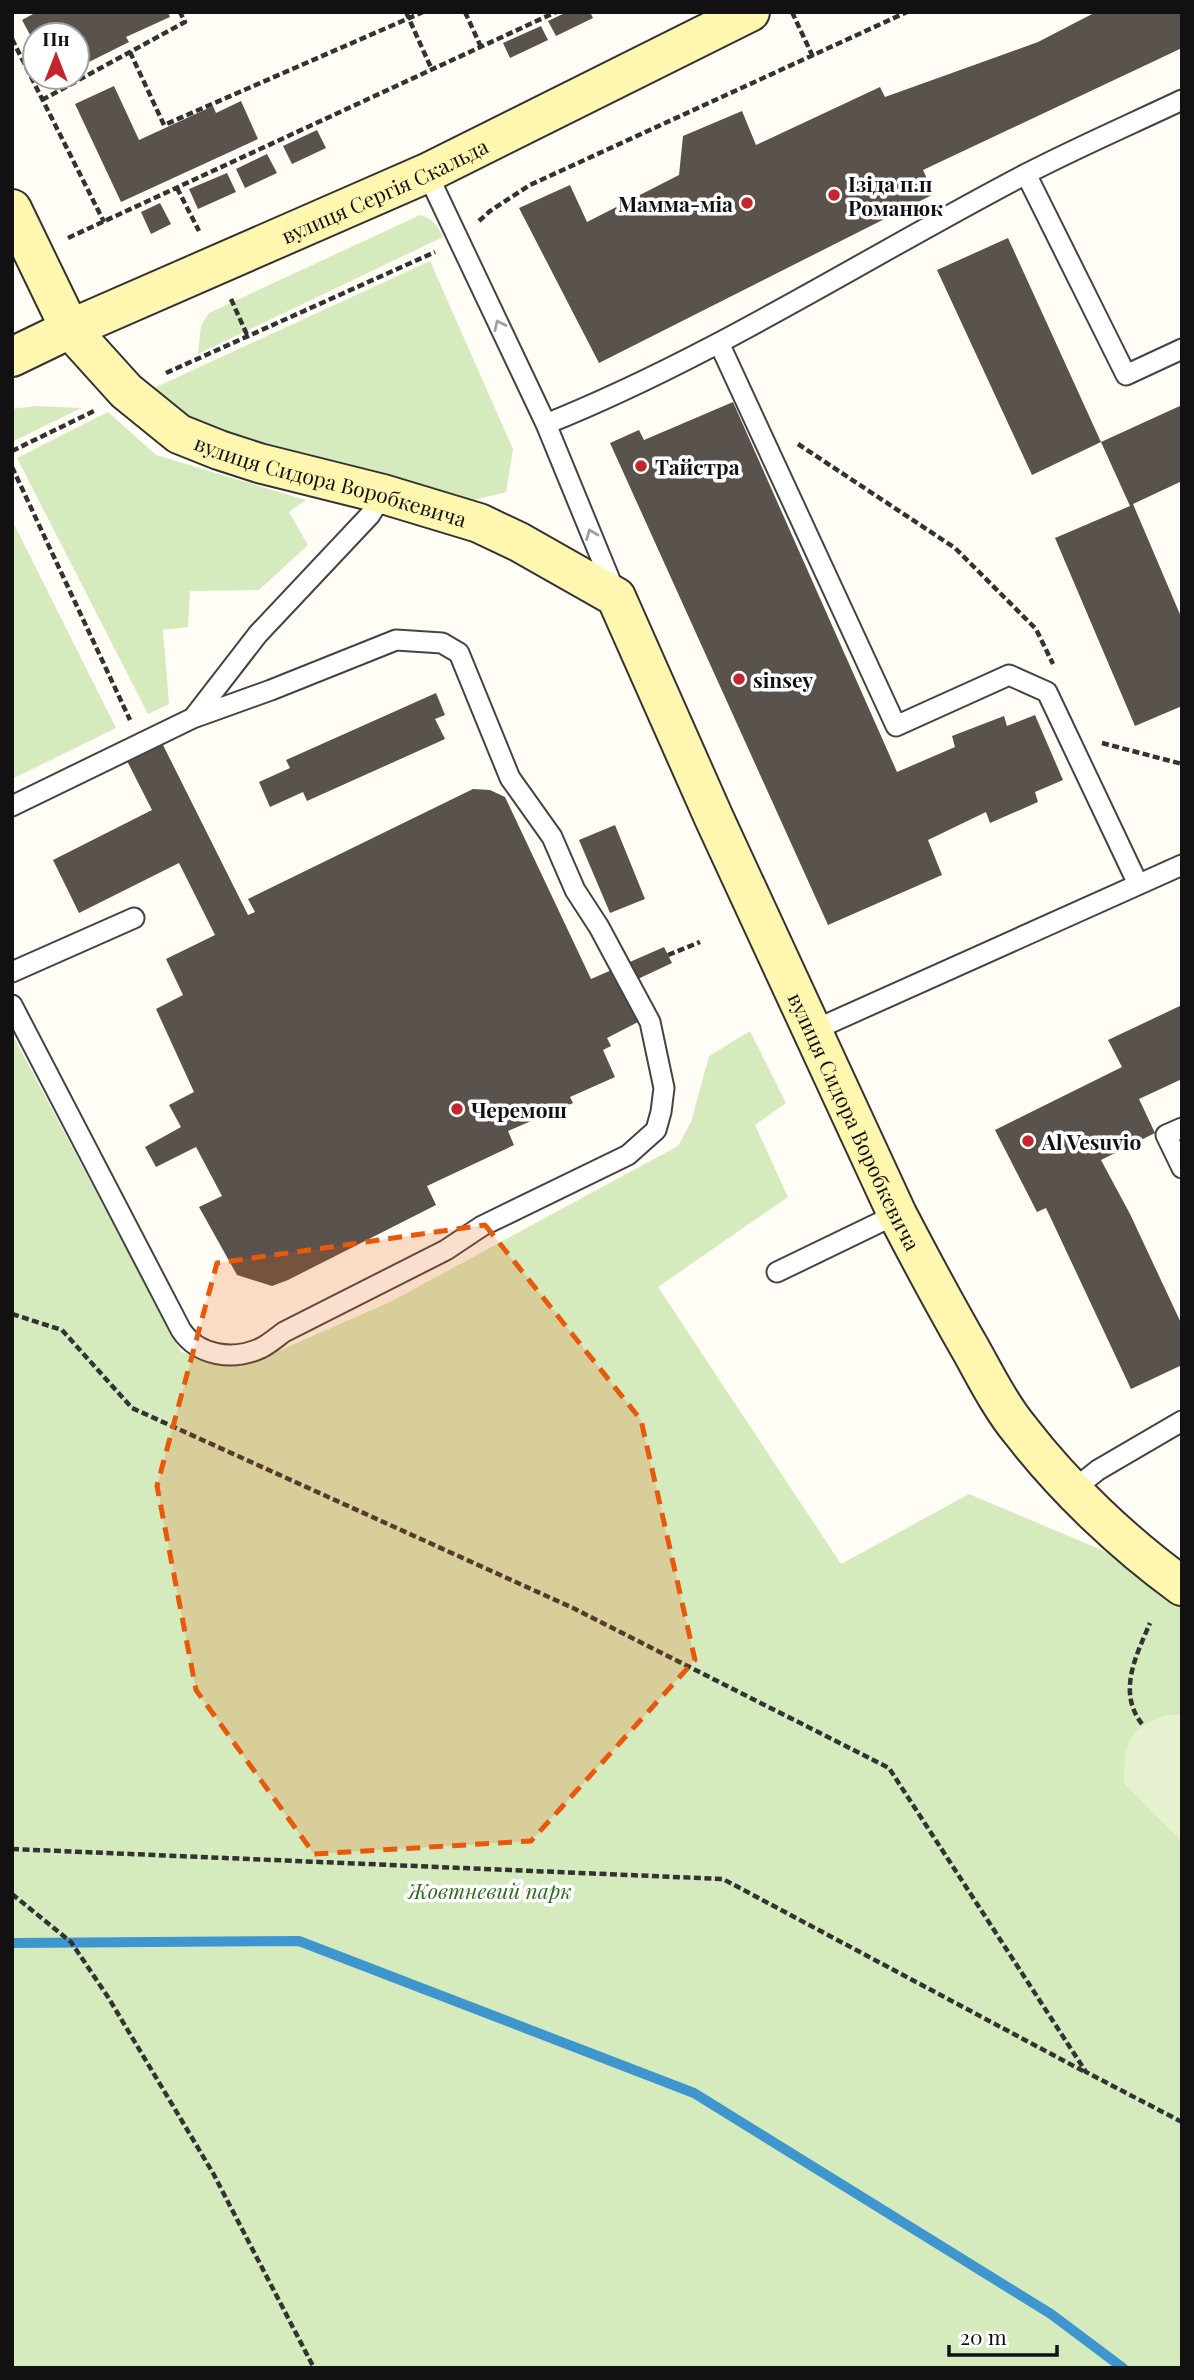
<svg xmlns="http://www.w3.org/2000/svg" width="1194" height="2380" font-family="'Playfair Display',serif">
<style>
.green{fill:#d5ebbd}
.pitch{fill:#e6f2cf}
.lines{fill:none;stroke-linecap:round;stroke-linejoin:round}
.stream{stroke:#3f96cf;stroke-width:10}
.building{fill:#5a524d}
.lane-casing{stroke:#444;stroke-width:23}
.secondary-casing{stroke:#333;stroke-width:42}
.path{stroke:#333;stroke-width:4.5;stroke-dasharray:7 3.5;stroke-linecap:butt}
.lane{stroke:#fff;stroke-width:19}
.secondary{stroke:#fff6b0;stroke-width:38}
.oneway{stroke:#a0a0a0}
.marked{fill:#e8590c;fill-opacity:0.2;stroke:#e8590c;stroke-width:5;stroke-dasharray:14 9;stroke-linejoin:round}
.poi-dot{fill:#c4262e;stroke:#fff;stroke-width:2.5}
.labels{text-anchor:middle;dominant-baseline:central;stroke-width:7;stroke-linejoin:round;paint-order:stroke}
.poi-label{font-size:21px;font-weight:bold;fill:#111;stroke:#fff;text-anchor:start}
.street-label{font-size:21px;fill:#111;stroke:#fff}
.park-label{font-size:21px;font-style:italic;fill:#2f6b1f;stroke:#fff}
</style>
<rect width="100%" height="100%" fill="#fffdf5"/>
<path class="green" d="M420 215C433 219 437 225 443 237L198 354 201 326 209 313Z
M430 261 513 449 506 492 475 500 443 495 258 444 193 424 152 389Z
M35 406 81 408 12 442V409Z
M108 412 156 455 306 500 289 512 308 545 259 590 190 591 188 627 163 630 169 704 148 714 17 458Z
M12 520 116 728 12 779Z
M750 1031 786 1103 755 1125 788 1197 658 1287 841 1564 969 1494 1142 1567 1182 1595V2368H12V1034L181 1352 242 1367 390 1302 678 1146 691 1122 709 1056Z"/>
<path class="pitch" d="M1165 1715H1182V1842L1124 1783C1124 1743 1126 1731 1165 1715Z"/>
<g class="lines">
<path class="stream" d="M12 1943 299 1941 694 2093 1051 2314 1123 2368"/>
</g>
<path class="building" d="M32 12H168L170 17 126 37 129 42 77 68V35H35V44L22 20 33 14Z
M567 12H590L593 18 556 36 548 21Z
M1096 12H1182V48L923 170 934 194 599 363 519 208 570 185 587 222 679 175 683 136 742 111 756 145 880 87 885 97 1038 42Z
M541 26 548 40 510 58 503 43Z
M114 86 139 140 213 106 216 113 241 101 258 139 121 202 75 104Z
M317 130 326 148 292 164 283 146Z
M267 154 277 173 245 188 236 169Z
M227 173 236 192 198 209 189 189Z
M160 203 171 224 151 234 141 212Z
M1008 238 1101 442 1032 475 937 270Z
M733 402 897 772 955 747 952 736 1004 716 1007 726 1035 715 1063 780 1035 792 1038 802 990 823 986 812 928 840 942 875 828 925 610 443 639 430 644 440Z
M1182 405V481L1133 504 1182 619V706L1135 726 1055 538 1130 506 1101 442Z
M436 693 445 715 435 719 445 739 307 801 303 792 270 807 259 782 290 768 286 760Z
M160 739 248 915 255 912 248 899 473 789 490 790 505 797 591 979 664 947 672 963 623 986 640 1021 607 1038 611 1046 603 1050 615 1077 570 1097 573 1103 508 1131 514 1145 427 1186 436 1205 288 1280 272 1286 237 1275 199 1207 222 1196 196 1147 156 1167 145 1147 181 1127 169 1105 194 1092 156 1009 183 995 166 959 215 935 179 863 79 913 53 860 152 810 125 757Z
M615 825 645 899 610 913 579 840Z
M1182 1005V1079L1139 1099 1155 1133 1101 1160 1130 1214 1182 1325V1365L1131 1389 1046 1208 1037 1212 995 1130 1122 1067 1108 1040Z"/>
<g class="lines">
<g class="lane-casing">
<path id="lane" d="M427 173 546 424 615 592
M1026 174 1126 375 1182 349
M719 343 896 726 1009 675 1047 692 1138 884
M546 424C713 357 865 258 1024 175 1076 148 1129 125 1182 100
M12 806 193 718 258 634 370 515 383 494
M12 972 134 918
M12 1005 181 1330C198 1356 233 1361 261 1348 269 1344 277 1337 284 1332L446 1250 482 1226 628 1155 656 1130 661 1112 664 1088 650 1022 599 927 575 890 552 837 510 778 459 653 442 643 396 640 271 690 193 718
M812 1031 1182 865
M1182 1128 1166 1135 1182 1168
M777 1272 897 1214
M1073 1490 1098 1470 1182 1421"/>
</g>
<g class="secondary-casing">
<g id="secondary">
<path id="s1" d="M12 209 70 329 126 391 179 434 219 450 259 463 383 494 479 523 519 542 616 597 714 818 897 1214C921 1260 945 1305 971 1350 986 1377 1001 1407 1021 1431 1065 1488 1124 1544 1182 1586"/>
<path id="s2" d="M12 357 70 329 427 173 750 12"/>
</g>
</g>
<path class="path" d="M406 12 432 70
M465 12 481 47
M792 12 813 57
M12 39 104 222
M130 52 164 125 423 12
M42 100 185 22 180 12
M177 188 199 231
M479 221 490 211 530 185 907 12
M68 238 556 12
M231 299 248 337
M166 373 435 252
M798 444 955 548 1036 629 1053 664
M12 451 96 410
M12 467 130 720
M1102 743 1182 764
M668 955 700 942
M12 1314 62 1330 132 1408 573 1608 889 1768 1086 2072 1182 2122
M1142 1724C1117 1692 1136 1656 1150 1623
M12 1849 723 1879 1085 2072
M12 1894 71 1942 108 1997 213 2173 314 2368"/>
<use href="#lane" class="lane"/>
<use href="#secondary" class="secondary"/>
</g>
<defs><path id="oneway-chevron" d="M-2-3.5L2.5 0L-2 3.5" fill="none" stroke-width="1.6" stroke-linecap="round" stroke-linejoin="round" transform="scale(1.75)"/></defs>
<g class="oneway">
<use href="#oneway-chevron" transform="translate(499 325) rotate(-115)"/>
<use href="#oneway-chevron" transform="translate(591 534) rotate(-112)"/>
</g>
<path class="marked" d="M485 1225 641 1420 695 1660 531 1841 314 1854 196 1690 157 1486 217 1263Z"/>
<g class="poi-dot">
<circle cx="834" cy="195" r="7"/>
<circle cx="747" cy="203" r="7"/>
<circle cx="641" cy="466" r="7"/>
<circle cx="739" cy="679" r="7"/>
<circle cx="457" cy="1109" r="7"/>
<circle cx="1028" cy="1141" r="7"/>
</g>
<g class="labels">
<g class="poi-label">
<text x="848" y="183">Ізіда п.п<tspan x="848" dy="24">Романюк</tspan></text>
<text x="733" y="203" text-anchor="end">Мамма-міа</text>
<text x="655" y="466">Тайстра</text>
<text x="753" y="679">sinsey</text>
<text x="471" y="1109">Черемош</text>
<text x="1042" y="1141">Al Vesuvio</text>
</g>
<g class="street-label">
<text stroke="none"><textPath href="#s2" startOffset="408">вулиця Сергія Скальда</textPath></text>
<text stroke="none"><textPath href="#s1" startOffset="444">вулиця Сидора Воробкевича</textPath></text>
<text stroke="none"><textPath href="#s1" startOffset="1330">вулиця Сидора Воробкевича</textPath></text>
</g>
<g class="park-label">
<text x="490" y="1890">Жовтневий парк</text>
</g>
</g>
<rect width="1194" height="2380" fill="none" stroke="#111111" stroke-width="28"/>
<g transform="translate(56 56)"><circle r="33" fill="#ffffff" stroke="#a0a0a0" stroke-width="2"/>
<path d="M0-5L12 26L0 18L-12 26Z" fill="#c4262e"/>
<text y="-10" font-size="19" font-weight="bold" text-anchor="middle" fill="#111111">Пн</text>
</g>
<path d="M949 2345v10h108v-10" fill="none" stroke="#111111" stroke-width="3.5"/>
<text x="960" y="2345" font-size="21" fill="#111111" stroke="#ffffff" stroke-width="5" paint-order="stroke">20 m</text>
</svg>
